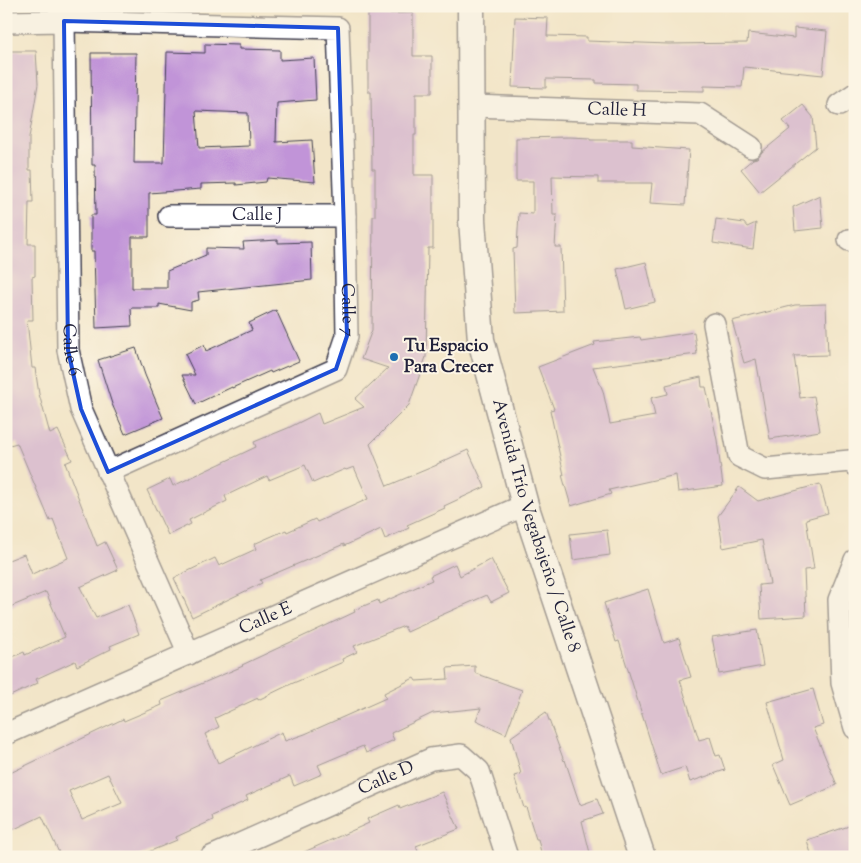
<svg xmlns="http://www.w3.org/2000/svg" width="861" height="863" font-family="'Sorts Mill Goudy',serif">
<style>
.building{fill:#c194d8;fill-rule:evenodd}
.lines{fill:none;stroke-linecap:round;stroke-linejoin:round}
.minor-casing{stroke:#413f50;stroke-width:24}
.tertiary-casing{stroke:#413f50;stroke-width:29}
.minor{stroke:#fff;stroke-width:21}
.tertiary{stroke:#fff;stroke-width:26}
.marked{fill:none;stroke:#1d4ed8;stroke-width:4;stroke-linejoin:round}
.poi-dot{fill:#1f6fb2;stroke:#fcf5e5;stroke-width:2}
.labels{text-anchor:middle;dominant-baseline:central;stroke-width:4;stroke-linejoin:round;paint-order:stroke}
.street-label{font-size:18px;fill:#22223b;stroke:#fcf5e5}
.poi-label{font-size:18px;font-weight:bold;fill:#22223b;stroke:#fcf5e5;text-anchor:start}
</style>
<rect width="100%" height="100%" fill="#fcf5e5"/>
<filter id="ink" filterUnits="userSpaceOnUse"><feTurbulence type="fractalNoise" baseFrequency=".02" numOctaves="2"/><feDisplacementMap in="SourceGraphic" scale="10" xChannelSelector="R" yChannelSelector="G"/><feConvolveMatrix kernelMatrix="1 2 1 2 8 2 1 2 1" color-interpolation-filters="sRGB"/></filter>
<filter id="wash" filterUnits="userSpaceOnUse"><feTurbulence type="fractalNoise" baseFrequency=".0096" numOctaves="4" result="noise"/><feDisplacementMap in="SourceGraphic" scale="20" xChannelSelector="R" yChannelSelector="G"/><feGaussianBlur stdDeviation="1.12" result="paint"/><feColorMatrix in="noise" values="0 0 0 0 0 0 0 0 0 0 0 0 0 0 0 0 0 1.4 0 .05"/><feComposite in="paint" operator="in"/></filter>
<g filter="url(#wash)">
<rect width="100%" height="100%" fill="#f2e5c8"/>
<g id="blocks">
<path class="building" d="M413 13V56H432V93H416V135H414V175H433V248H428L426 357 409 405 370 444 387 486 437 465V464L468 450 485 487 444 506 445 508 407 525 409 528 385 539 381 529 344 546V544L260 580 262 583 192 617 174 578 215 558 219 566 256 549 254 544 286 530 287 532 315 519 317 522 368 499 354 467 346 470 345 469 313 483 305 465 269 480 267 476 225 496 227 501 189 520 191 524 168 535 147 490 170 479 173 486 256 447 254 442 288 428 318 413 322 424 364 407 355 399 388 368 361 359 372 330 373 216H375V169H372L371 92H368V14Z
M515 17 548 18 547 36 587 37V41L668 44 747 43 748 33 794 38V28L827 31 823 75 744 67 742 87 704 86V91L636 90V84L596 83V80L546 79V88L512 87Z
M205 44 239 45V49L280 50V60L314 58 316 100 277 103 276 142 312 140 315 182 267 178 266 182 236 185V183L201 184V189L149 193V237H132V288H167V271L206 255V248L244 249 243 242 278 240V243L311 242 312 280 198 292 199 300 191 302V310L159 304V308H131L132 326 96 328 94 251H91V215H96L95 165H92L91 53H136L134 163H164L167 52 205 53ZM196 111 248 113 249 146 199 148Z
M6 51H36L38 84 29 138V170H32L33 202H29L28 244H35V276L32 277 33 320H27L32 368H35L39 394 50 434 58 430 72 460 65 463 97 546 105 542 118 570 80 587 96 618 128 605 139 634 110 646 111 649 77 666 75 661 36 679 38 683 6 698V660L24 652 25 655 65 637 46 592 10 607 6 598V561L24 554 32 574 68 558 53 519 50 521 17 443 6 446Z
M803 105 813 117 816 147 760 192 741 169 753 159 757 158 762 152 790 129 783 121Z
M570 137 590 138V140H632V146L689 150 685 205 650 203 652 183H598V177L552 176 553 215H557L555 247H561L563 311 515 313 513 249 517 248 519 213 533 214V181H516V138Z
M820 195 823 228 795 231 793 207Z
M716 219 744 223 747 227 756 223 753 249 713 243Z
M646 262 655 302 626 309 617 269Z
M826 304 828 355 794 356 800 398 814 396 820 431 770 439 756 359 744 363 732 321 795 305Z
M276 310 299 361 271 373 270 371 232 388V387L196 404 182 375H195L185 354 204 345 206 351 252 330 249 323Z
M694 332 697 354 593 367 603 391 610 424 655 416 651 398 668 394 666 385 701 377 702 387H706L717 440 723 486 678 492 676 475 609 490 611 494 571 506 562 475H564L550 410 554 409 538 367 595 345 594 342 640 337 641 340Z
M136 348 145 375 163 418 125 434 112 404 98 360Z
M820 484 828 513 806 519 814 569 804 570 806 616 761 619 759 585 770 584 762 540 723 548 718 516 739 487 758 501Z
M607 530 610 555 573 560 570 534Z
M491 559 509 593 491 602 487 595 437 617 438 618 407 632 404 626 354 646 357 652 342 659 343 662 291 684 258 700V698L215 718 219 727 205 734 218 763 282 732 285 741 305 734 386 698 384 693 414 678 416 681 448 679 447 668 475 666V673L522 690 506 734 476 720 481 708 433 713 391 733 394 740 366 753 363 746 318 765 322 774 294 786 290 776 246 796 248 800 212 816 213 820 176 837 177 840 136 857H61L42 816 6 833V775L123 719 124 721 162 705 161 701 243 666 242 665 355 612 354 610 378 600 379 604 432 580 430 576 455 564 460 576ZM108 774 122 803 82 820 69 791Z
M648 589 664 643 679 638 691 677 680 680 699 740 710 737 716 756 720 755 725 770 690 782 685 767 661 775 619 641 616 642 604 603Z
M757 630 763 666 719 674 712 637Z
M813 689 823 725 813 728 837 785 790 805 773 765 784 760 767 702Z
M546 712 564 761 565 760 580 805 597 799 603 814 582 821 591 857H542L538 839H536L526 807 524 808 514 776 521 774 511 737Z
M442 792 459 829 416 846 420 857H293L369 823 367 819 399 805 400 809Z
M855 824V857H812L807 840Z"/>
</g>
</g>
<g filter="url(#ink)">
<use href="#blocks" fill-opacity="0" stroke="#413f50" stroke-width="1"/>
<g class="lines">
<g class="minor-casing">
<g id="minor">
<path id="s1" d="M64 21 68 350 81 409 189 654"/>
<path id="s2" d="M6 22 64 21 338 28 345 216 347 336 336 369 108 472"/>
<path d="M839 105 855 94"/>
<path id="s3" d="M473 106 700 114 751 147"/>
<path id="s4" d="M169 216H345"/>
<path d="M849 240H855"/>
<path d="M714 324 739 456 765 469 850 461 855 465"/>
<path d="M855 560 839 600 842 683 855 728"/>
<path id="s5" d="M6 734 525 505"/>
<path id="s6" d="M211 857 431 759 461 755 479 771 507 857"/>
</g>
</g>
<g class="tertiary-casing">
<g id="tertiary">
<path id="s7" d="M471 6 472 220 481 340 525 505 642 857"/>
</g>
</g>
<use href="#minor" class="minor"/>
<use href="#tertiary" class="tertiary"/>
</g>
</g>
<path d="M0 0H861V863H0ZM64 21 338 28 347 336 336 369 108 472 81 409 68 350Z" fill="#f2e5c8" fill-opacity=".55" fill-rule="evenodd"/>
<path class="marked" d="M64 21 338 28 347 336 336 369 108 472 81 409 68 350Z"/>
<circle class="poi-dot" cx="394" cy="357" r="5"/>
<g class="labels">
<g class="street-label">
<text stroke="none"><textPath href="#s3" startOffset="144">Calle H</textPath></text>
<text stroke="none"><textPath href="#s4" startOffset="88">Calle J</textPath></text>
<text stroke="none"><textPath href="#s2" startOffset="614">Calle 7</textPath></text>
<text stroke="none"><textPath href="#s1" startOffset="329">Calle 6</textPath></text>
<text stroke="none"><textPath href="#s7" startOffset="528">Avenida Trío Vegabajeño / Calle 8</textPath></text>
<text stroke="none"><textPath href="#s5" startOffset="284">Calle E</textPath></text>
<text stroke="none"><textPath href="#s6" startOffset="192">Calle D</textPath></text>
</g>
<g class="poi-label">
<text x="404" y="347">Tu Espacio<tspan x="404" dy="21">Para Crecer</tspan></text>
</g>
</g>
<rect width="861" height="863" fill="none" stroke="#fcf5e5" stroke-width="25"/>
</svg>
